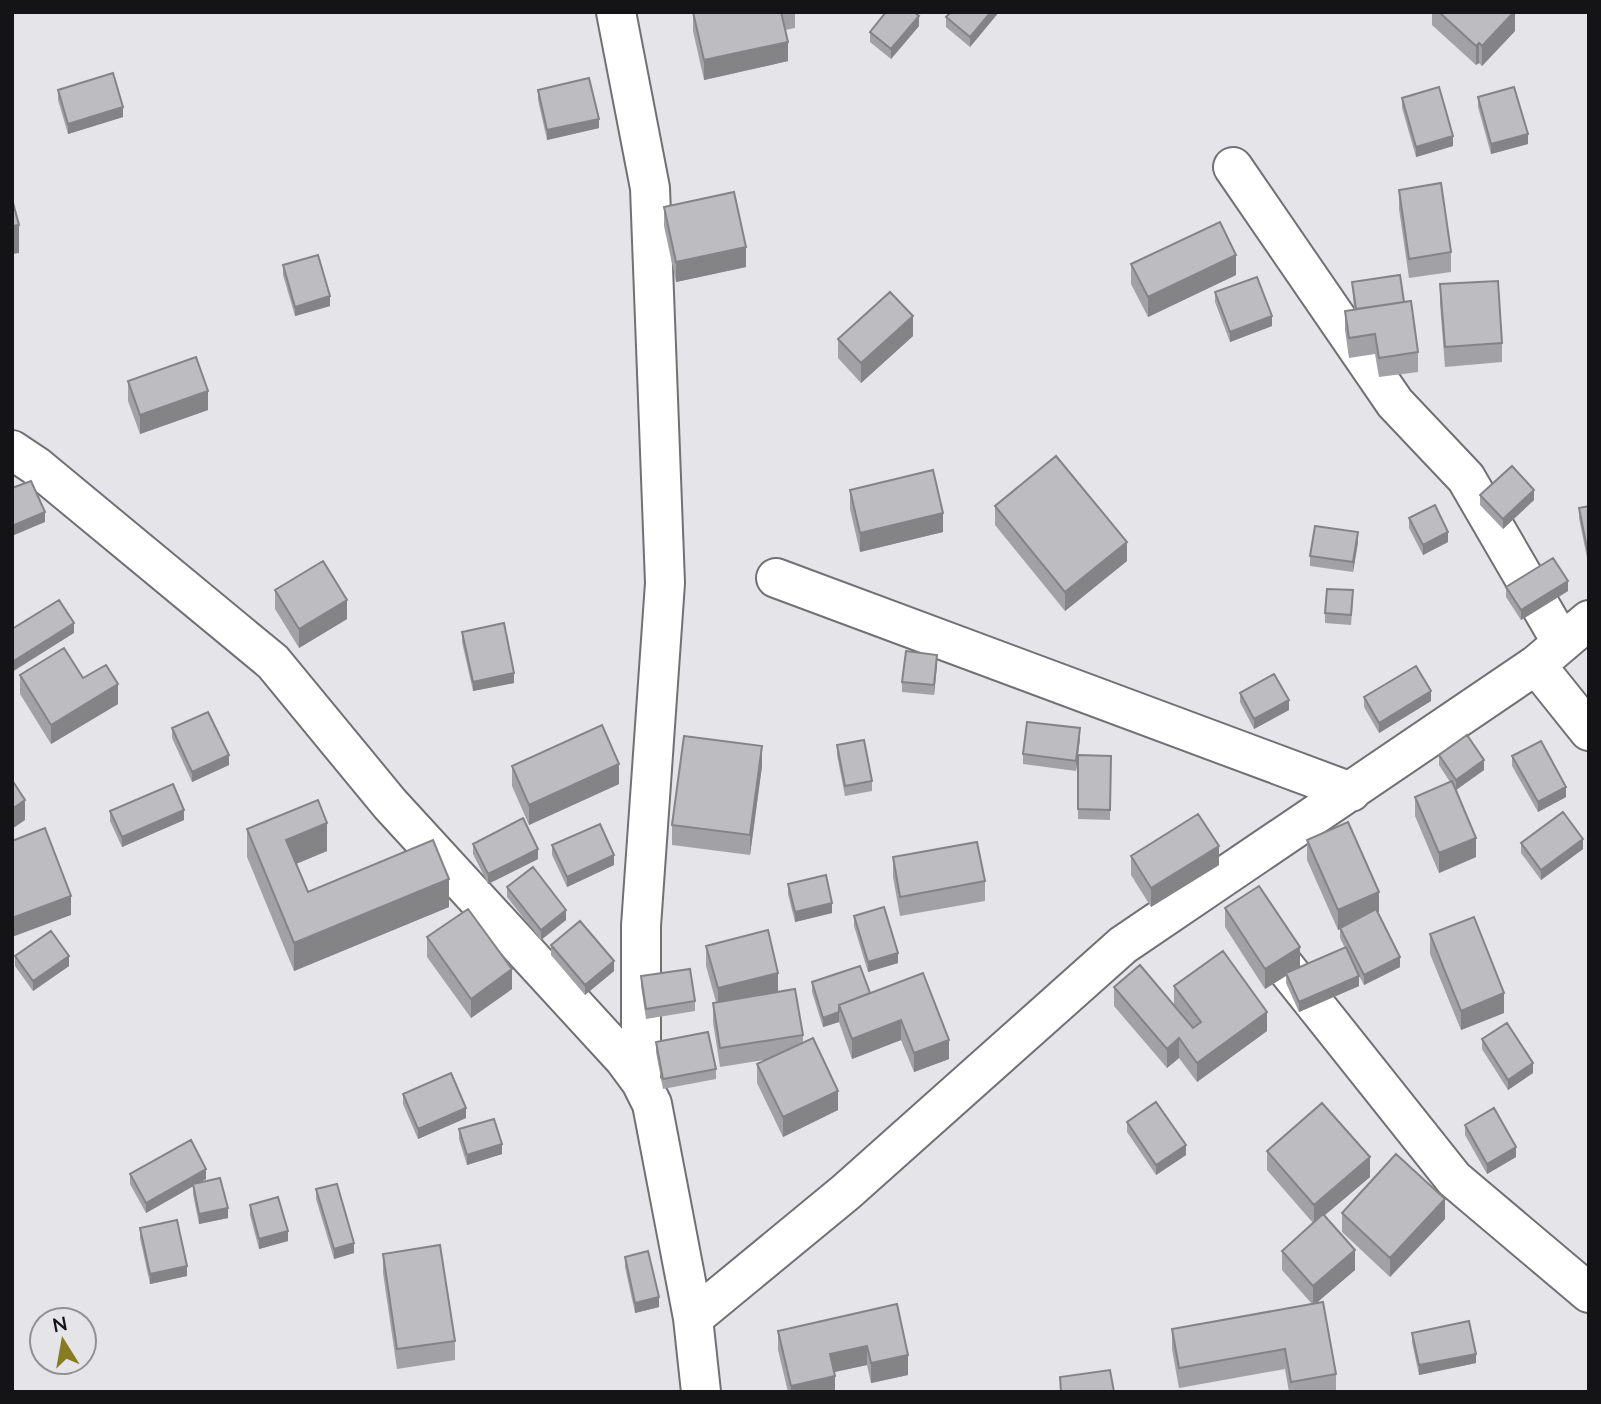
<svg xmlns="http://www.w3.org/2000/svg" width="1601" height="1404" font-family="Lato,sans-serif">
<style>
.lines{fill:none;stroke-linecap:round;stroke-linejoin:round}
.street-casing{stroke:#707075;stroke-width:42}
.street{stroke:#fff;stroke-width:38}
.wall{fill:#a2a2a6}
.shaded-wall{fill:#848487}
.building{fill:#bcbcc1;stroke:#848487;stroke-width:2}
</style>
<rect width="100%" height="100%" fill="#e4e4e9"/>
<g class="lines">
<g class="street-casing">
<path id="street" d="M616 12 650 188 665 583 641 926V1082
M1233 167 1395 403 1466 478 1562 643
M12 450 36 466 273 662 390 804 624 1059 641 1082 652 1104 693 1318 701 1392
M776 578 1351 792
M1536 665 1589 731
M1282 963 1454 1179 1589 1293
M693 1318 846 1192 1123 945 1536 665 1589 620"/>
</g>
<use href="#street" class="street"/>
</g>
<path class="wall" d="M693 12H795V28L785 30 788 61 704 80 693 31Z
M999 12 970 47 946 27V17Z
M1432 12H1515V31L1482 66 1479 63 1476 65 1432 25Z
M919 26 891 59 870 42V32Z
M58 90 123 117 68 134 58 100Z
M538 90 599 128 547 140 538 100Z
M1478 97 1528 144 1491 154 1478 107Z
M1402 98 1453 146 1416 157 1402 108Z
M1399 190 1451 252V272L1409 278 1399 209Z
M664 207 746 267 676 282 664 226Z
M1131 264 1236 275 1148 317 1131 284Z
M283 265 330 306 295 316 283 275Z
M1352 282 1404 302 1418 352V372L1379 377 1375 354 1349 358 1345 330V311L1354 310Z
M1440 284 1502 343V362L1445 367 1440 304Z
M1215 292 1272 326 1230 342 1215 302Z
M913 336 861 383 838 358V339Z
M128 381 208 410 140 434 128 401Z
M850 490 943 532 860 552 850 509Z
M1480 495 1534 500 1503 529 1480 505Z
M995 506 1127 561 1065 611 995 525Z
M1589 506V563H1588L1579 518V508Z
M1409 518 1448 542 1423 555 1409 528Z
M1358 542 1353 572 1310 566V556Z
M1506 587 1568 591 1521 620 1506 597Z
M275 590 347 619 299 648 275 609Z
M1353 600 1351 625 1325 623V613Z
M462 632 514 683 473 691 462 642Z
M937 665 934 695 902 692V682Z
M20 675 83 678 118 704 51 744 20 694Z
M1240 693 1289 710 1254 729 1240 702Z
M1364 697 1431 701 1379 733 1364 707Z
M172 728 229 765 192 782 172 738Z
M1080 738 1078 755 1111 756 1110 820 1078 819V756L1076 771 1023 764V754Z
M837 745 872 781V791L845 796 837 755Z
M1439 755 1484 770 1456 790 1476 857 1439 873 1415 816V797L1450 782 1439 765Z
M1512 756 1566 797 1538 812 1512 766Z
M512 766 619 784 529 825 512 786Z
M762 766 750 855 672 845V825Z
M110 811 184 820 122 847 110 821Z
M247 829 327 851 296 864 308 892 449 907 294 971 247 857Z
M1307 840 1379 912H1378L1400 967 1364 985 1355 968 1359 986 1299 1012 1286 983V976L1265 989 1225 927V908L1300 967 1345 948 1340 938V929L1338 930 1307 860Z
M1521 843 1583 849 1541 880 1521 853Z
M473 844 538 859 488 884 473 854Z
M552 845 614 865 567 887 552 855Z
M1131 856 1219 865 1151 907 1131 875Z
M893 857 985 881V901L900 916 893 877Z
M788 884 832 913 795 922 788 894Z
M507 887 566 920 541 940 507 897Z
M854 916 898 963 868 972 854 926Z
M1430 934 1504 1013 1461 1030 1430 954Z
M427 937 512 989 471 1018 427 957Z
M551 945 614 971 585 995 551 955Z
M706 946 778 992 803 1035V1042L838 1110 783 1137 757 1083V1064L764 1060 720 1067 713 1022V1003L716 1002 706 966Z
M15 956 69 966 33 991 15 966Z
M641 976 695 1001V1011L646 1019 641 986Z
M812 982 870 993 949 1059 914 1072 901 1040 852 1059 839 1022 823 1027 812 992Z
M1174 986 1267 1031 1197 1082 1179 1058 1167 1068 1114 1006V987L1174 1005Z
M1482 1039 1533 1073 1508 1090 1482 1049Z
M656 1042 716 1069V1079L663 1089 656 1052Z
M403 1094 466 1118 418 1139 403 1104Z
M1127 1122 1186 1155 1156 1175 1127 1132Z
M1465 1125 1516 1157 1487 1174 1465 1135Z
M459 1129 502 1154 467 1165 459 1139Z
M1267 1151 1370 1177 1324 1216 1355 1270 1316 1303 1336 1374V1392H1289L1285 1369 1179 1388 1172 1349V1329L1312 1304 1282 1270V1251L1313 1223 1267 1170Z
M130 1174 206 1179 201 1182 228 1218 199 1224 193 1194V1186L146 1213 130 1184Z
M316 1189 354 1253 334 1259 316 1199Z
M250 1205 288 1241 259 1249 250 1215Z
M1342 1213 1445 1219 1390 1277 1342 1232Z
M140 1228 187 1276 150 1284 140 1238Z
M383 1254 455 1341V1360L397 1369 383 1273Z
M625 1257 659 1307 635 1313 625 1267Z
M897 1304 908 1375 871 1383 867 1365 834 1372 835 1392H788L778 1350V1331Z
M1412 1333 1476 1363 1419 1375 1412 1342Z"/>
<path class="shaded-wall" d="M991 12H999L970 47V37Z
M1514 12H1515V31L1482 66V46Z
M919 16V26L891 59V49Z
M788 42V61L704 80V60Z
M1479 43V63L1476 65V46Z
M123 107V117L68 134V124Z
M599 119V128L547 140V130Z
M1528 134V144L1491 154V144Z
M1453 136V146L1416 157V147Z
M19 225V253L12 254V226Z
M746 247V267L676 282V262Z
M1236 255V275L1148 317V297Z
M330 296V306L295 316V307Z
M913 316V336L861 383V363Z
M1272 316V326L1230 342V332Z
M208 391V410L140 434V415Z
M1534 490V500L1503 529V519Z
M45 512V522L12 536V526Z
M943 513V532L860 552V533Z
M1358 532V542L1353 572V562Z
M1448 532V542L1423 555V545Z
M1127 542V561L1065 611V592Z
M1568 581V591L1521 620V610Z
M347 600V619L299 648V629Z
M74 623V633L12 672V662Z
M937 655V665L934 695V685Z
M514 673V683L473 691V682Z
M118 684V704L51 744V725Z
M1431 691V701L1379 733V723Z
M1289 700V710L1254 729V719Z
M1080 728V738L1076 771V761Z
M762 746V766L750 855V835Z
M229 755V765L192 782V772Z
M1484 760V770L1456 790V780Z
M619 764V784L529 825V805Z
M1566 787V797L1538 812V802Z
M25 800V820L12 829V809Z
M184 810V820L122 847V837Z
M327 823V851L286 868V840Z
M1476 838V857L1439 873V853Z
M1583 839V849L1541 880V870Z
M1219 846V865L1151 907V888Z
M538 849V859L488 884V874Z
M614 855V865L567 887V877Z
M449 879V907L294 971V943Z
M1379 892V912L1338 930V910Z
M71 896V915L12 937V918Z
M832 903V913L795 922V912Z
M566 910V920L541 940V930Z
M1300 947V967L1265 989V969Z
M898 953V963L868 972V962Z
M69 956V966L33 991V981Z
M1400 957V967L1364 985V975Z
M614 961V971L585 995V985Z
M512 969V989L471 1018V999Z
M778 973V992L718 1008V988Z
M1359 976V986L1299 1012V1002Z
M1504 993V1013L1461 1030V1011Z
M839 1012V1022L823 1027V1018Z
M1267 1012V1031L1197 1082V1063Z
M901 1020V1040L852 1059V1039Z
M1179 1038V1058L1167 1068V1049Z
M949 1040V1059L914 1072V1053Z
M1533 1063V1073L1508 1090V1080Z
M838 1091V1110L783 1137V1117Z
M466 1108V1118L418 1139V1129Z
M502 1144V1154L467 1165V1155Z
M1186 1145V1155L1156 1175V1165Z
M1516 1147V1157L1487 1174V1164Z
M1370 1157V1177L1314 1224V1205Z
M206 1169V1179L146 1213V1203Z
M1445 1199V1219L1390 1277V1258Z
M228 1208V1218L199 1224V1214Z
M288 1231V1241L259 1249V1239Z
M354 1243V1253L334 1259V1249Z
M1355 1250V1270L1313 1306V1286Z
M187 1266V1276L150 1284V1274Z
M659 1297V1307L635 1313V1303Z
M867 1346V1365L830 1373V1354Z
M1476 1354V1363L1419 1375V1365Z
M908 1355V1375L871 1383V1363Z
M835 1376V1392H791V1386Z"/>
<path class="building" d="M693 12H781L788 42 704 60Z
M886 12H914L919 16 891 49 870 32Z
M951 12H991L970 37 946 17Z
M1439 12H1514L1482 46 1479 43 1476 46Z
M113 73 123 107 68 124 58 90Z
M589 78 599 119 547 130 538 90Z
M1439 87 1453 136 1416 147 1402 98Z
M1514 87 1528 134 1491 144 1478 97Z
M1441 183 1451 252 1409 259 1399 190Z
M734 192 746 247 676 262 664 207Z
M12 199 19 225 12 226Z
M1220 222 1236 255 1148 297 1131 264Z
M318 255 330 296 295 307 283 265Z
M1400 275 1404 302 1356 309 1352 282Z
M1257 277 1272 316 1230 332 1215 292Z
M1498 281 1502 343 1445 347 1440 284Z
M890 292 913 316 861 363 838 339Z
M1411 301 1418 352 1379 358 1375 334 1349 338 1345 311Z
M196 357 208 391 140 415 128 381Z
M1056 456 1127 542 1065 592 995 506Z
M1512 466 1534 490 1503 519 1480 495Z
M933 470 943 513 860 533 850 490Z
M31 481 45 512 12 526V488Z
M1435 505 1448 532 1423 545 1409 518Z
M1589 506V553H1588L1579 508Z
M1315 526 1358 532 1353 562 1310 556Z
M1553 558 1568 581 1521 610 1506 587Z
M323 561 347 600 299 629 275 590Z
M1327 589 1353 590 1351 615 1325 613Z
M59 600 74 623 12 662V629Z
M504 623 514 673 473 682 462 632Z
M64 648 83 678 106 665 118 684 51 725 20 675Z
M906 651 937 655 934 685 902 682Z
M1416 666 1431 691 1379 723 1364 697Z
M1274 674 1289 700 1254 719 1240 693Z
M208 712 229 755 192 772 172 728Z
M1027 722 1080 728 1076 761 1023 754Z
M602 725 619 764 529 805 512 766Z
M1467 735 1484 760 1456 780 1439 755Z
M684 736 762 746 750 835 672 825Z
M864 740 872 781 845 786 837 745Z
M1541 741 1566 787 1538 802 1512 756Z
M1078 755 1111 756 1110 810 1078 809Z
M12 780 25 800 12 809Z
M1452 781 1476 838 1439 853 1415 797Z
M173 784 184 810 122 837 110 811Z
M318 800 327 823 286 840 308 892 433 840 449 879 294 943 247 829Z
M1563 812 1583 839 1541 870 1521 843Z
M1198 814 1219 846 1151 888 1131 856Z
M523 818 538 849 488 874 473 844Z
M1348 822 1379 892 1338 910 1307 840Z
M600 824 614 855 567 877 552 845Z
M45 828 71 896 12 918V841Z
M977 842 985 881 900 897 893 857Z
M533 867 566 910 541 930 507 887Z
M826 875 832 903 795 912 788 884Z
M1259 886 1300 947 1265 969 1225 908Z
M884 907 898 953 868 962 854 916Z
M468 909 512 969 471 999 427 937Z
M1376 909 1400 957 1364 975 1340 928Z
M1474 917 1504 993 1461 1011 1430 934Z
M580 921 614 961 585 985 551 945Z
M768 930 778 973 718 988 706 946Z
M51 931 69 956 33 981 15 956Z
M1346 947 1359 976 1299 1002 1286 973Z
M1223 951 1267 1012 1197 1063 1179 1038 1167 1049 1114 987 1140 965 1193 1028 1201 1022 1174 986Z
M860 966 870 993 839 1005V1012L823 1018 812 982Z
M690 969 695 1001 646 1009 641 976Z
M923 973 949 1040 914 1053 901 1020 852 1039 839 1005Z
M795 989 803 1035 720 1048 713 1003Z
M1507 1023 1533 1063 1508 1080 1482 1039Z
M708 1032 716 1069 663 1079 656 1042Z
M813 1038 838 1091 783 1117 757 1064Z
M451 1073 466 1108 418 1129 403 1094Z
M1156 1102 1186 1145 1156 1165 1127 1122Z
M1322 1103 1370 1157 1314 1205 1267 1151Z
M1494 1108 1516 1147 1487 1164 1465 1125Z
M494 1119 502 1144 467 1155 459 1129Z
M191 1140 206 1169 146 1203 130 1174Z
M1396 1154 1445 1199 1390 1258 1342 1213Z
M220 1178 228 1208 199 1214 193 1184Z
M337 1184 354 1243 334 1249 316 1189Z
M278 1197 288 1231 259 1239 250 1205Z
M1323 1214 1355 1250 1313 1286 1282 1251Z
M177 1220 187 1266 150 1274 140 1228Z
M440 1245 455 1341 397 1349 383 1254Z
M648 1251 659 1297 635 1303 625 1257Z
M1323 1302 1336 1374 1291 1382 1285 1349 1179 1368 1172 1329Z
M897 1304 908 1355 871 1363 867 1346 830 1354 835 1376 791 1386 778 1331Z
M1469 1321 1476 1354 1419 1365 1412 1333Z
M1110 1370 1114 1392H1061L1060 1377Z"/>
<rect width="1601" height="1404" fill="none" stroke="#141416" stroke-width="28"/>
<g transform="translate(63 1341) rotate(349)"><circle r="33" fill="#e4e4e9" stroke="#919195" stroke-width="2"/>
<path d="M0-5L12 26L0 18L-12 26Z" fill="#887c22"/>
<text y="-10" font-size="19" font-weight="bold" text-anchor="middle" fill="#141416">N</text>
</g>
</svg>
